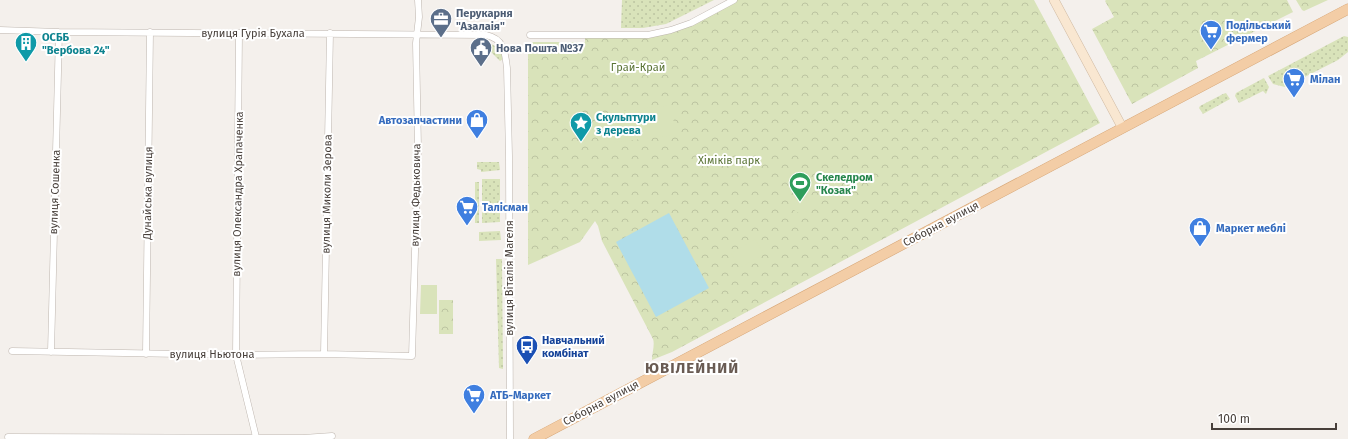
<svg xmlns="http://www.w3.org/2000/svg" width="1348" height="439" font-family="'Fira Sans',sans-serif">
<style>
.grass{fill:url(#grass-dots)}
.park{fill:url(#park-crowns)}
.pitch{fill:#d9e3ba}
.water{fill:#b0dde9}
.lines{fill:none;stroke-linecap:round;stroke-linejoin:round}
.street-casing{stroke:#beb6af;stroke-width:7}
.secondary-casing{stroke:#d1bba3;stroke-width:10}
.primary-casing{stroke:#d6a677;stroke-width:11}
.street{stroke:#fff;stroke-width:6}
.secondary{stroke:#f9e7d1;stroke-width:9}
.primary{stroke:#f3cda6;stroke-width:10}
.labels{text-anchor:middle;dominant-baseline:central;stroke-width:4;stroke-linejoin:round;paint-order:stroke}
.service-label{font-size:11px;font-weight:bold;fill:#4e5e75;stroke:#fff;text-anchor:start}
.shop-label{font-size:11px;font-weight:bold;fill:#366cbe;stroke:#fff;text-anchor:start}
.street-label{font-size:11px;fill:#473f3a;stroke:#fff}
.culture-label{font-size:11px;font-weight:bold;fill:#0d838f;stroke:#fff;text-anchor:start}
.park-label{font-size:11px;fill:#597334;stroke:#fff}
.leisure-label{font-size:11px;font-weight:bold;fill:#27864d;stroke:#fff;text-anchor:start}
.transit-label{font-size:11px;font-weight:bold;fill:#164399;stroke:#fff;text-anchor:start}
.district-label{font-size:15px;font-weight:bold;letter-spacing:1px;fill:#695b53;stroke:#fff}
</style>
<defs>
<pattern id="grass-dots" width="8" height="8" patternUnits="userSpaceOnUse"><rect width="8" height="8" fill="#d9e3ba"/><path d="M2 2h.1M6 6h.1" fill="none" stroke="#bcc4a1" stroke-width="1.8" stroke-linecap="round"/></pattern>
<pattern id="park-crowns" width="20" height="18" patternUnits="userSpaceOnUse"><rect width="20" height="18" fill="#d9e3ba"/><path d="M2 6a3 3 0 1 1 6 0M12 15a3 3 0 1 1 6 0" fill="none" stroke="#bcc4a1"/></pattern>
</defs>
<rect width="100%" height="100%" fill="#f4f0ec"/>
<path class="grass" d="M622 0H714L666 24 643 28H621Z
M1344 36 1348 37V52L1338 60 1285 87 1273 84 1268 76Z
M481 42C492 43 502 47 503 59L500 61Z
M1264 78 1269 87 1266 94 1263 91 1239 103 1235 96 1236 93Z
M1226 93 1230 99 1203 114 1199 108 1200 106 1223 94Z
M477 162H499L500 170 481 172V170L477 169Z
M482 179H500V222L482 223Z
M475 182H479V223H475Z
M500 231 501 240 479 241V232Z
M496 259H502L503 369 499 368Z"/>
<path class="park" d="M734 0H1034L1100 123 672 352 652 360C652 353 655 345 653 339L602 241 598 226 595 221 580 242 528 265V42H585V35H648L671 30Z
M1106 0H1287L1293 12 1196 61 1198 68 1132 104 1092 29 1114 17 1105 1Z
M1296 0H1328L1304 11 1302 10Z
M439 300H453V334H439Z"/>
<path class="pitch" d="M672 105 675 135 609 143 606 113Z
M798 192 805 193C811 202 812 207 803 214 789 212 787 198 798 192Z
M755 239 764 254 740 268 731 253Z
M421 285H437V314H420Z"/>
<path class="water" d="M669 213 709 288 656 317 616 242Z"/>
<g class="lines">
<g class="street-casing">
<path id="street" d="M0 30 59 32 486 35C504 39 505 51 507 68L509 156 510 439
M239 33 236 355 256 437
M530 35H648L671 30 691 23 734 0
M12 351 236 355 324 354 412 356 418 148 416 43 419 17 418 0
M51 352 59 32
M146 354 150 32
M324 354 330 33
M8 437 303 438 332 436"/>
</g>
<g class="secondary-casing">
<path id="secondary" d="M1054 0 1122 127"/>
</g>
<g class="primary-casing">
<path id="primary" d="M534 439 1348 9"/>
</g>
<use href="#street" class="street"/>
<use href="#secondary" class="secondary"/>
<use href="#primary" class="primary"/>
</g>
<defs>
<g id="office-pin" transform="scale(1.15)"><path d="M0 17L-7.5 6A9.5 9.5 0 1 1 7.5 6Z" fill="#5c6f8a" stroke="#fff"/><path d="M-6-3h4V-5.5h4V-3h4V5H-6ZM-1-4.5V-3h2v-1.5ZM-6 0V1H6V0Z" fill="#fff"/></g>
<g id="supermarket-pin" transform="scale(1.15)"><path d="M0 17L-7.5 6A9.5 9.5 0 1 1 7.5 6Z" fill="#3f7fe0" stroke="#fff"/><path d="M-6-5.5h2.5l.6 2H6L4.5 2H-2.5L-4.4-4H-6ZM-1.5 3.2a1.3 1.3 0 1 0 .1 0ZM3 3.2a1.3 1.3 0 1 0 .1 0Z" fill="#fff"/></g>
<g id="building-pin" transform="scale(1.15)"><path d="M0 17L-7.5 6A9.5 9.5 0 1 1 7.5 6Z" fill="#0f9aa8" stroke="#fff"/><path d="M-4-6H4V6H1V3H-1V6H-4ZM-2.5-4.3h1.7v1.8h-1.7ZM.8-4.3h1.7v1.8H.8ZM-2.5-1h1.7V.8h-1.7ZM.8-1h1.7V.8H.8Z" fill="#fff"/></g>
<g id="civic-pin" transform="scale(1.15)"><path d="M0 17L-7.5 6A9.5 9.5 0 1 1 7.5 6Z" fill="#5c6f8a" stroke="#fff"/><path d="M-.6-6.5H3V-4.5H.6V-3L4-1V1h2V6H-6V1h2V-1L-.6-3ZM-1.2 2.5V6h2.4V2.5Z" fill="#fff"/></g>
<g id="shop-pin" transform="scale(1.15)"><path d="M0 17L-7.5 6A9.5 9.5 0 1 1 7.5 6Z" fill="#3f7fe0" stroke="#fff"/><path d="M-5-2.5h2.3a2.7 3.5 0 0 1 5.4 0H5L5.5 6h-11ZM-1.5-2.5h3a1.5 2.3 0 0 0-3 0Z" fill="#fff"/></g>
<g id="sight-pin" transform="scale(1.15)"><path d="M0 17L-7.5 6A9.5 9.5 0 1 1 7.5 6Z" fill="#0f9aa8" stroke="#fff"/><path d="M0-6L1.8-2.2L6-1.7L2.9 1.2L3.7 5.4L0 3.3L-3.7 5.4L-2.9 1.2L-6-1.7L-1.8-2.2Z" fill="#fff"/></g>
<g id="stadium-pin" transform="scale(1.15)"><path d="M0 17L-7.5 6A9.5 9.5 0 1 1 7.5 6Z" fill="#2e9e5b" stroke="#fff"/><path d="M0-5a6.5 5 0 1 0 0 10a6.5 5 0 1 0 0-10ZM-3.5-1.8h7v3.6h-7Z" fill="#fff"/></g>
<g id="bus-pin" transform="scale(1.15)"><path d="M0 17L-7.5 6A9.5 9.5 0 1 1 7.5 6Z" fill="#1a4fb4" stroke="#fff"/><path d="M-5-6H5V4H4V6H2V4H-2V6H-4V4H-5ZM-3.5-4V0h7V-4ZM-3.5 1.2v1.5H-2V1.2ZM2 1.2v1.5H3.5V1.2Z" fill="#fff"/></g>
</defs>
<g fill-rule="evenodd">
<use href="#office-pin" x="441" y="19"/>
<use href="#supermarket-pin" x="1211" y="31"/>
<use href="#building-pin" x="26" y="43"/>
<use href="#civic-pin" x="481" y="48"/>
<use href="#supermarket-pin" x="1294" y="79"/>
<use href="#shop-pin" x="477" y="120"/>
<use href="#sight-pin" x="581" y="123"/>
<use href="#stadium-pin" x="800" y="183"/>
<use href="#supermarket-pin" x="467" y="207"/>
<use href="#shop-pin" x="1200" y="228"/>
<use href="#bus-pin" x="527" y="346"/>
<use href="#supermarket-pin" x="474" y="395"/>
</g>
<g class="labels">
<g class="service-label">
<text x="456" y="13">Перукарня<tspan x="456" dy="13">"Азалаія"</tspan></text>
<text x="496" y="48">Нова Пошта №37</text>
</g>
<g class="shop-label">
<text x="1226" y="25">Подільський<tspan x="1226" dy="13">фермер</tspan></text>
<text x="1310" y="79">Мілан</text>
<text x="462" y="120" text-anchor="end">Автозапчастини</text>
<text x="482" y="207">Талісман</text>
<text x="1216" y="228">Маркет меблі</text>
<text x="490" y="395">АТБ-Маркет</text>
</g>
<g class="street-label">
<text x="253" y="33">вулиця Гурія Бухала</text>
<text transform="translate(55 192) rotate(-88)">вулиця Сошенка</text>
<text transform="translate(148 193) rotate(-89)">Дунайська вулиця</text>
<text transform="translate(238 194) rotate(-89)">вулиця Олександра Храпаченка</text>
<text transform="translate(327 194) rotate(-89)">вулиця Миколи Зерова</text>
<text transform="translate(416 195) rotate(-89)">вулиця Федьковича</text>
<text transform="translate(941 224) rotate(-28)">Соборна вулиця</text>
<text transform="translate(509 278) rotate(-90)">вулиця Віталія Магеля</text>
<text x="212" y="354">вулиця Ньютона</text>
<text transform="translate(601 403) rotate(-28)">Соборна вулиця</text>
</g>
<g class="culture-label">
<text x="42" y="37">ОСББ<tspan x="42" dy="13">"Вербова 24"</tspan></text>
<text x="596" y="117">Скульптури<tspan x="596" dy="13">з дерева</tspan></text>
</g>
<g class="park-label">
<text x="638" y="67">Грай-Край</text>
<text x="729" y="160">Хіміків парк</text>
</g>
<g class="leisure-label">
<text x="816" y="177">Скеледром<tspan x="816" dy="13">"Козак"</tspan></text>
</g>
<g class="transit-label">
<text x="542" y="340">Навчальний<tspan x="542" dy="13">комбінат</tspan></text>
</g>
<g class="district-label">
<text x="692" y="368">ЮВІЛЕЙНИЙ</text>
</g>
</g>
<path d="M1212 423v6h124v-6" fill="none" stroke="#473f3a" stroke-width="2"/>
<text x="1218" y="423" font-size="12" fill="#473f3a" stroke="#ffffff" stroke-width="3" paint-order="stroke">100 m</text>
</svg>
